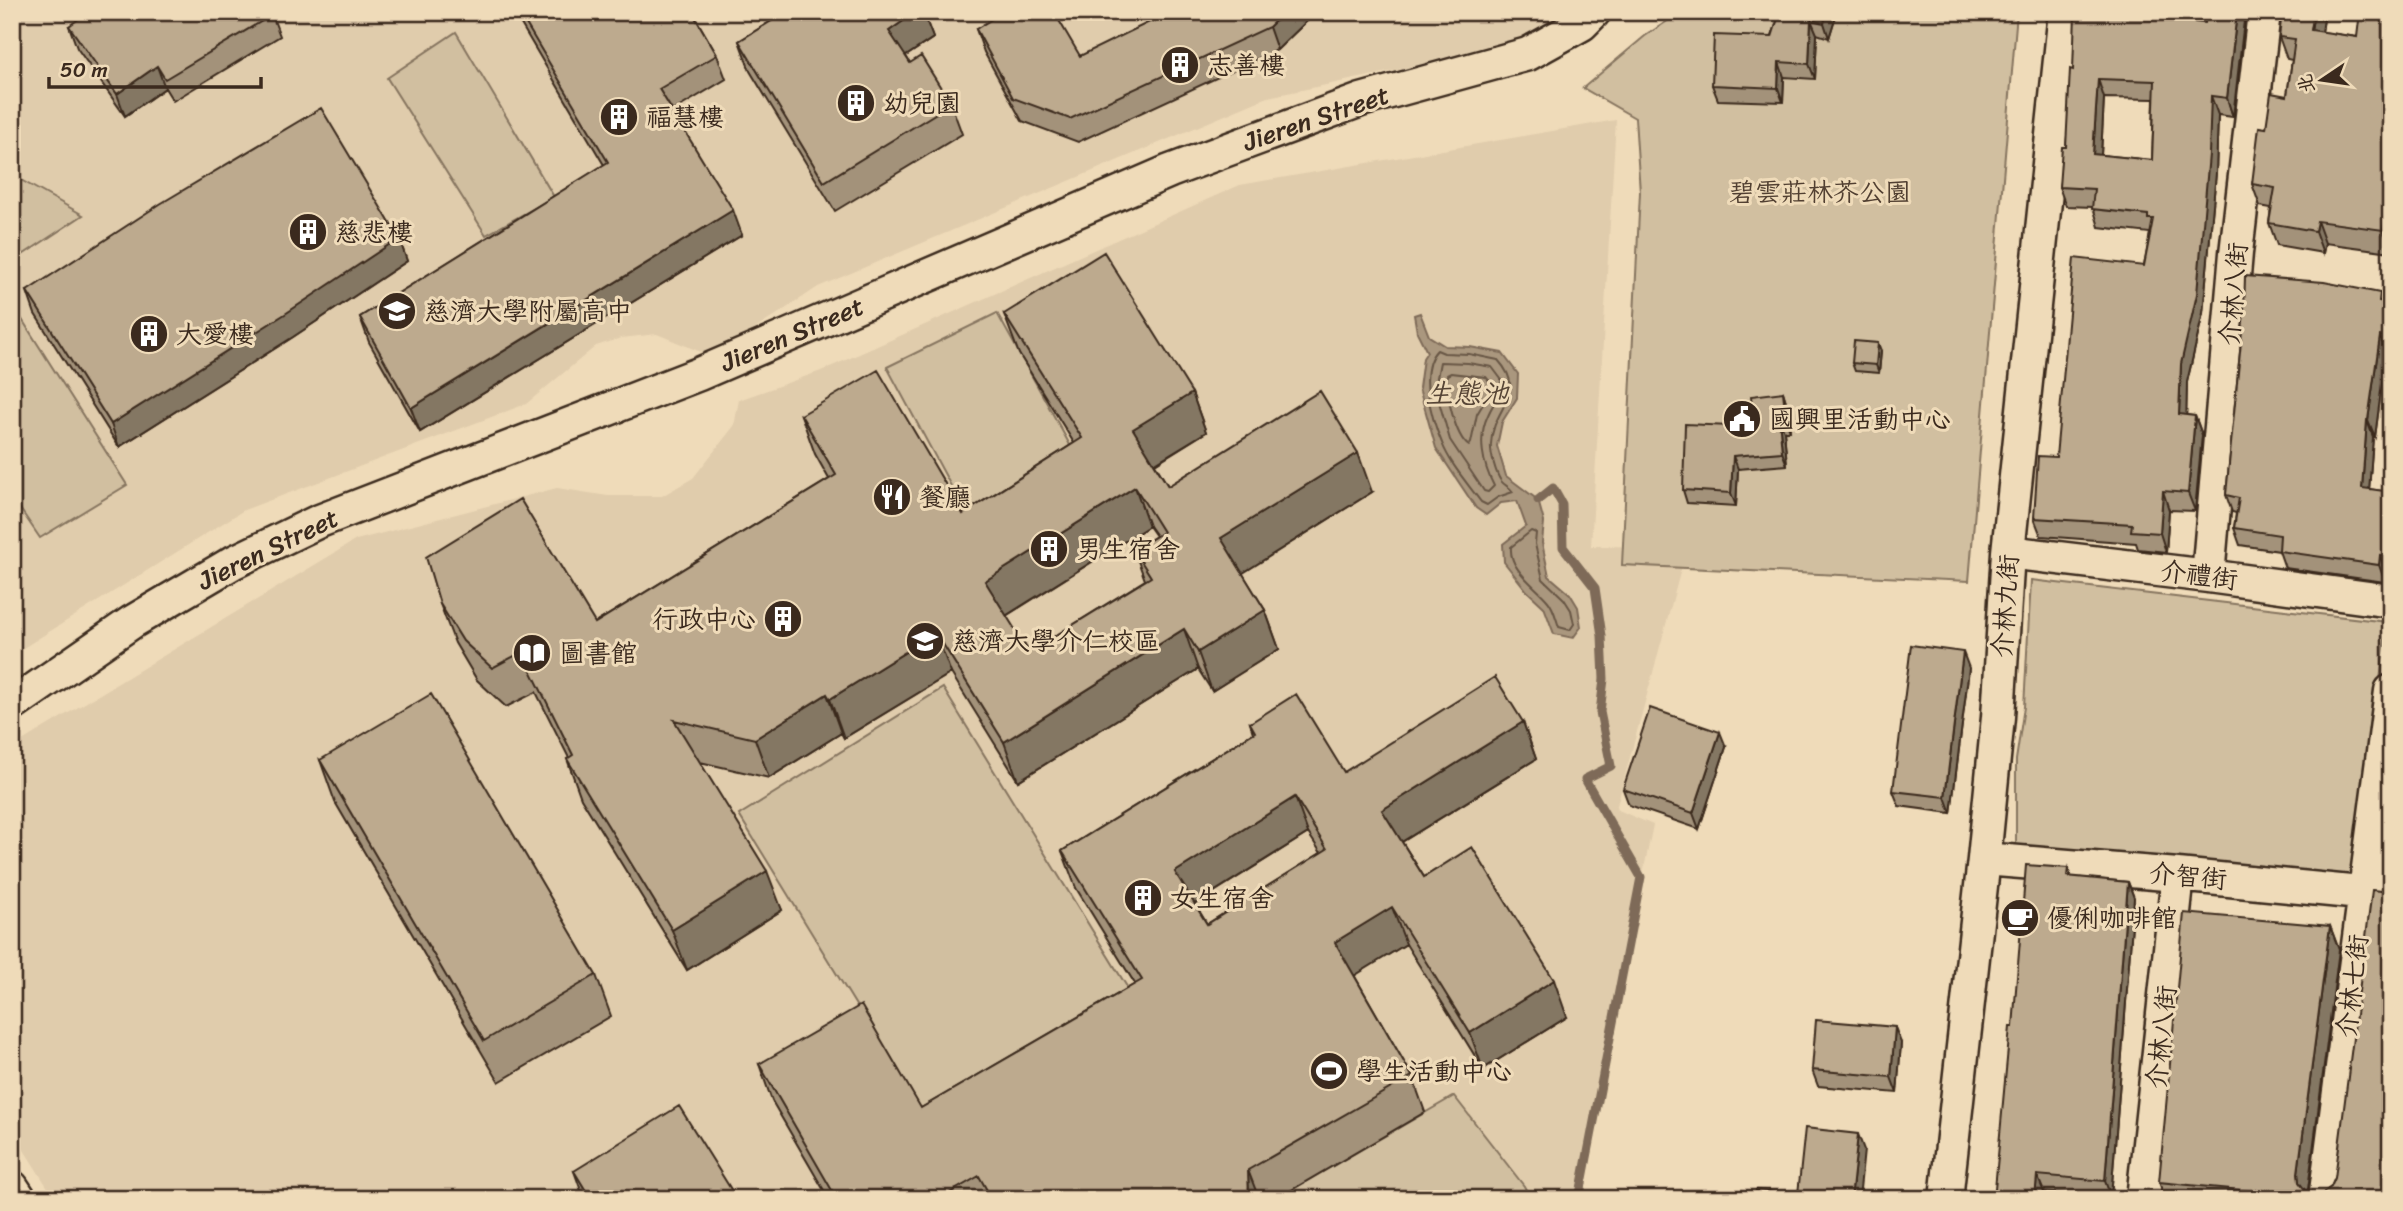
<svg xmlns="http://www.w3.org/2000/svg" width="2403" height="1211" font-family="Sriracha,'LXGW WenKai TC',sans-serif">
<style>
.built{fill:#e0ccac}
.green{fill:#d1bfa0;stroke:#86745f;stroke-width:2}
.water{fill:#aa977e;stroke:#7e6b58;stroke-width:2}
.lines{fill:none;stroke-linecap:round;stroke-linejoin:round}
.shore{stroke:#675644;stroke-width:2}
.stream{stroke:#7e6b58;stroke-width:9}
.minor-casing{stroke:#3b2a1e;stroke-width:37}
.minor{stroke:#efdbb9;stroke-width:32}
.wall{fill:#a3927a;stroke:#3b2a1e;stroke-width:2;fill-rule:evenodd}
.shaded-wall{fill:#847763;stroke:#3b2a1e;stroke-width:2}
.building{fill:#bdaa8e;stroke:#3b2a1e;stroke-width:2;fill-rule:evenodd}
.labels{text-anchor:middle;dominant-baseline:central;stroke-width:6;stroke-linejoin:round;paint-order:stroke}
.poi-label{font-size:26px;fill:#3b2a1e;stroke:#efdbb9;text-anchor:start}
.street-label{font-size:26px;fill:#3b2a1e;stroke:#efdbb9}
.park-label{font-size:26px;fill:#524032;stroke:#efdbb9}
.water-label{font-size:28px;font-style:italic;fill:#574536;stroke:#efdbb9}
</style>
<rect width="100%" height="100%" fill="#efdbb9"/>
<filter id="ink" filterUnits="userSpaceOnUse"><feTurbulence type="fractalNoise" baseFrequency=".0143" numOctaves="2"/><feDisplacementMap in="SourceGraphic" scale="14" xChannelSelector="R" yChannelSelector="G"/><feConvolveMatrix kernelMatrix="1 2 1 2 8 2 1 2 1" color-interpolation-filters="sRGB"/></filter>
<g filter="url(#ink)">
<path class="built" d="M12 12H1574L1490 51 1268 97 818 287 713 357 657 334 621 338 596 346 526 404 244 510 12 655Z
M1616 120 1591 546 1687 547 1616 809 1653 825 1579 1183 1595 1199H55L12 1131V747L356 540 557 488 608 496H662L693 478 734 426 739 400 821 371 1240 185Z"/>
<path class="green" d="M1681 12H2017L1969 581 1622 565 1640 192 1635 118 1583 88 1645 36Z
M456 32 554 197 486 235 387 78Z
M12 175 83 215 12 262Z
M16 310 127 485 40 538 12 497V313Z
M997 313 1086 474 980 540 887 367Z
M2031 580 2387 622 2356 881 2016 851V760L2024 707Z
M943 688 1140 1008 935 1134 739 815Z
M1454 1096 1524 1186 1531 1199H1276Z"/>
<path class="water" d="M1420 313 1429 336 1445 346 1470 347 1502 353 1518 374 1517 398 1502 422 1497 446 1506 476 1538 500 1544 522 1542 543 1549 576 1570 594 1578 607 1581 627 1573 638 1554 634 1544 607 1527 591 1504 562 1503 544 1526 526 1517 501 1501 503 1486 515 1476 508 1436 448 1419 388 1423 358 1427 352 1417 332 1414 315Z"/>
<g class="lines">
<path class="shore" d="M1437 350 1444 353 1469 354 1498 360C1529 394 1492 407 1491 444 1490 453 1496 474 1501 481 1505 486 1510 487 1513 492L1498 497 1487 505 1481 502C1468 484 1450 464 1442 443 1432 420 1417 370 1437 350Z
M1440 362 1468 363 1492 367 1501 379C1502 395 1494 401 1488 415 1477 438 1483 465 1494 486L1488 492 1484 491 1450 440 1435 388Z
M1451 373 1486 377 1491 383V391L1477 414 1471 443 1469 446C1455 437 1445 391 1447 375Z
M1531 531 1536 533 1535 544 1543 579 1564 599 1571 610 1574 624 1570 630 1559 627C1556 619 1554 608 1548 601 1535 585 1509 570 1511 547Z"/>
<path class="stream" d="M1538 500 1553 488 1562 504 1563 547 1595 588 1602 636 1604 679 1600 712 1611 766 1585 779 1641 877 1580 1194 1585 1199"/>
<g class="minor-casing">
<path id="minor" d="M2008 552 2208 576 2391 601
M2208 576 2236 253 2264 12
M12 705 132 622 234 562 317 522 699 374 1170 171 1361 100 1528 54 1582 24 1594 12
M1984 859 2178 875 2391 896
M12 1187 20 1199
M1946 1199 1984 859 1998 717 2008 552 2065 12
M2143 1199 2178 875
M2325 1199 2391 691"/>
</g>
<use href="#minor" class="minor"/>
</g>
<path class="wall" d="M515 12H692L717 55 726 79 673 111 742 235 420 432 369 342 360 317 604 165 518 19Z
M786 12H923L933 38 906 56 910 63 951 104 962 134 835 211 750 71 739 41Z
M1780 12H1837L1829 38 1817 34 1815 79 1784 77 1783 102 1718 100 1712 85 1772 37Z
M2170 12 2169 20 2205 23 2233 117 2218 115 2216 173 2203 313 2187 382 2186 415 2195 416 2202 435 2195 511 2169 510 2166 552 2138 549 2136 543 2041 536 2034 518 2056 457 2144 266 2150 233 2099 227 2093 207 2066 206 2059 187 2066 147 2073 70 2091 15ZM2104 98 2154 99 2152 160 2101 155Z
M2282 12H2325L2322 32 2357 37 2391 12V252L2325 243 2323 253 2277 245 2269 223 2271 208 2260 206 2252 184 2266 128 2287 96 2292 60 2287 59 2279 37Z
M272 15 280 36 173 101 165 88 125 116 77 48 69 26Z
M1308 20 1277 50 1078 142 1022 121 984 52 976 29 1080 56Z
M399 238 407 261 293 337 119 447 35 314 27 291Z
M2384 302H2391V353H2386L2375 437H2373L2369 489 2391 492V573L2386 572 2385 582 2285 568 2279 551 2240 545 2234 528 2236 513 2232 512 2226 495 2244 311Z
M1004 314 1192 393 1206 432 1155 464 1168 486 1372 492 1242 573 1265 610 1279 649 1212 691 1198 669 1018 781 951 673 844 738 841 733 769 778 700 762 782 910 687 970 581 798 567 759 569 758 536 692 506 707 477 680 455 643 440 604 595 623 829 479 815 454 801 415 963 514 1074 443 1019 354ZM1149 526 1156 536 1134 550 1145 580 1029 652 1006 616Z
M1881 351 1879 373 1855 371 1852 363Z
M1783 392 1787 405 1790 431H1784L1787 465 1738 469 1736 506 1687 503 1683 490 1754 427Z
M1969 668 1951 813 1899 806 1893 791Z
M1523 722 1536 759 1402 842 1424 877 1567 1017 1483 1069 1406 944 1354 975 1412 1076 1425 1112 1276 1199H829L772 1101 759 1064 921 1108 1135 984 1076 888 1062 851 1253 733 1250 723 1344 772ZM1308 833 1321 853 1207 924 1195 904Z
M1726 747 1699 829 1629 805 1623 789Z
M320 760 596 975 611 1016 499 1082 335 802Z
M2068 868 2071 877 2128 882 2134 898 2111 1197 2044 1192 2043 1199H1994Z
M2330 926 2339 950 2308 1191 2315 1194 2323 1193 2331 1187 2335 1178 2391 1199H2165L2159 1182Z
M1901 1043 1897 1093 1818 1086 1812 1070Z
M574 1171 737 1199H584Z"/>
<path class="shaded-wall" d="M916 12H923L933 38 900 60 889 31Z
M1284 12H1309L1308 20 1277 50 1269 27Z
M1827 12H1837L1829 38 1824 23Z
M2162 12H2170L2168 38 2161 19Z
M2237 12H2245L2233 117 2227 98Z
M2314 12H2325L2319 52 2311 30Z
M1811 20 1817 34 1815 79 1809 64Z
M1779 62 1784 77 1783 102 1778 88Z
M157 66 165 88 125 116 117 94Z
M2098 79 2104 98 2100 173 2093 154Z
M2211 96 2218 115 2216 173 2203 313 2187 382 2186 432 2179 414 2181 364Z
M2390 180 2391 182V251L2383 230Z
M733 210 742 235 420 432 411 408Z
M2317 221 2325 243 2323 253 2315 231Z
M399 238 407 261 293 337 119 447 111 424Z
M2380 336 2386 353 2375 437 2368 420Z
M1878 343 1881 351 1879 373 1876 365Z
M1783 392 1787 405 1790 431 1786 418Z
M1192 393 1206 432 1147 468 1133 429Z
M2195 416 2202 435 2195 511 2188 493Z
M1779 418 1784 431 1787 465 1782 452Z
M2367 420 2373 437 2368 505 2362 488Z
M1358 453 1372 492 1235 578 1221 538Z
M1733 456 1738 469 1736 506 1731 493Z
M1135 487 1149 526 999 620 985 581Z
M2163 491 2169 510 2166 552 2160 533Z
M2380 555 2386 572 2385 582 2379 565Z
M1265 610 1279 649 1212 691 1198 652Z
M1184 629 1198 669 1018 781 1004 742Z
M936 633 951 673 844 738 830 699Z
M1963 652 1969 668 1951 813 1945 797Z
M827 694 841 733 769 778 755 739Z
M1523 722 1536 759 1395 846 1382 810Z
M1720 732 1726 747 1699 829 1693 813Z
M1295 797 1308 833 1188 908 1175 872Z
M767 871 782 910 687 970 672 930Z
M2128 882 2134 898 2111 1197 2105 1181Z
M1392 907 1406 944 1349 979 1335 942Z
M2330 926 2339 950 2307 1197 2299 1182 2298 1173Z
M1554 980 1567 1017 1483 1069 1470 1033Z
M1895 1027 1901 1043 1897 1093 1891 1077Z
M1858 1134 1864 1150 1859 1199H1851Z
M1248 1170 1259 1199H1249Z
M2037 1175 2044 1192 2043 1199H2035Z"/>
<path class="building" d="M88 12H271L272 15 165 79 157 66 117 94 69 26Z
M519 12H692L717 55 659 89 733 210 411 408 360 317 608 162Z
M786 12H916L889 31 910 63 921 56 951 104 824 182 739 41Z
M1003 12H1054L1080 56 1170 12H1284L1269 27 1070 119 1013 98 976 29Z
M1780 12H1827L1824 23 1811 20 1809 64 1779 62 1778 88 1712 85 1714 35 1772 37Z
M2091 12H2162L2161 19 2205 23 2206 12H2237L2227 98 2211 96 2209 154 2197 294 2181 364 2179 414 2195 416 2188 493 2163 491 2160 533 2131 531 2132 524 2034 518 2038 456 2056 457 2074 258 2144 266 2153 219H2148V215L2092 209 2094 189 2059 187 2062 147H2066L2070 69 2073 70 2075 14 2091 15ZM2098 79 2155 81 2152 160 2093 154Z
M2282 12H2314L2311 30 2357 37 2360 12H2391V180L2383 230 2317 221 2315 231 2269 223 2275 188 2252 184 2259 127 2266 128 2271 93 2287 96 2295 39 2279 37Z
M321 108 399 238 285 314 111 424 27 291 160 204Z
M1104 252 1192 393 1133 429 1168 486 1320 391 1358 453 1221 538 1265 610 1198 652 1184 629 1004 742 936 633 830 699 827 694 755 739 674 720 767 871 672 930 567 759 573 755 522 652 492 668 463 641 440 604 426 557 520 499 595 623 836 475 801 415 878 370 963 514 1082 438 1004 314ZM1135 487 1163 532 1134 550 1151 577 1029 652 985 581Z
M2245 276 2324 282 2380 293 2379 301 2391 302V337L2380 336 2368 420H2367L2362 488 2391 492V557L2380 555 2379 565 2279 551 2280 535 2234 528 2239 498 2226 495 2244 311Z
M1854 341 1878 343 1876 365 1852 363Z
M1783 392 1786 418H1779L1782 452 1733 456 1731 493 1683 490 1685 424 1754 427 1751 396Z
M1911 645 1963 652 1945 797 1893 791Z
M1495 677 1523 722 1382 810 1424 877 1472 847 1554 980 1470 1033 1392 907 1335 942 1412 1076 1248 1170 1249 1199H992L979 1176 939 1199H837L759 1064 861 1005 921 1108 1142 980 1062 851 1255 732 1250 723 1296 694 1344 772ZM1295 797 1327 849 1207 924 1175 872Z
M431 694 596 975 484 1041 320 760Z
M1650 708 1720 732 1693 813 1623 789Z
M2026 865 2068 868 2067 876 2128 882 2105 1181 2037 1175 2035 1199H1994L2010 1027H2013Z
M2372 890 2391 892V1199H2331L2159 1182 2184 913 2330 926 2298 1173 2299 1182 2305 1190 2315 1194 2323 1193 2331 1187 2335 1178Z
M1816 1020 1895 1027 1891 1077 1812 1070Z
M679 1106 737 1199H591L574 1171Z
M1805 1128 1858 1134 1851 1199H1756V1190L1798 1194Z"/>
</g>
<defs>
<g id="building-disc" transform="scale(2.0125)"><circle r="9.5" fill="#3b2a1e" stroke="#efdbb9"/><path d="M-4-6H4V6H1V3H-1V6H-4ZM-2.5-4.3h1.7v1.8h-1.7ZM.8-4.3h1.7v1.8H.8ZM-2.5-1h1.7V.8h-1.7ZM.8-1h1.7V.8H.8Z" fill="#fff"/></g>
<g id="school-disc" transform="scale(2.0125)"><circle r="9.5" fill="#3b2a1e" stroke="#efdbb9"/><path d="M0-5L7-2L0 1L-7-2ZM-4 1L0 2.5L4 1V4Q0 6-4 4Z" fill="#fff"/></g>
<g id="civic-disc" transform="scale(2.0125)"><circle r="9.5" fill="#3b2a1e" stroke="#efdbb9"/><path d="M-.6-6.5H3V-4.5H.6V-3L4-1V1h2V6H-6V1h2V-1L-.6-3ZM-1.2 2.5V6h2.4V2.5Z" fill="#fff"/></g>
<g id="restaurant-disc" transform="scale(2.0125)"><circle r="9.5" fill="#3b2a1e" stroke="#efdbb9"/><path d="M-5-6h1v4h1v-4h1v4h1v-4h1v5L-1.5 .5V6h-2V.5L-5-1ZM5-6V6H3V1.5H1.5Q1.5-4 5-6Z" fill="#fff"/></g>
<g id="university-disc" transform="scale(2.0125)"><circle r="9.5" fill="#3b2a1e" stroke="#efdbb9"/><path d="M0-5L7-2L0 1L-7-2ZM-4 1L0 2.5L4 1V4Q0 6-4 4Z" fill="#fff"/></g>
<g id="library-disc" transform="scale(2.0125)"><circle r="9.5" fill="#3b2a1e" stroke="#efdbb9"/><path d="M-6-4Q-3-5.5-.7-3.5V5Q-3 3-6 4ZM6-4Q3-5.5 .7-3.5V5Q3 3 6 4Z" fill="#fff"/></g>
<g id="cafe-disc" transform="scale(2.0125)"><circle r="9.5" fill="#3b2a1e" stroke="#efdbb9"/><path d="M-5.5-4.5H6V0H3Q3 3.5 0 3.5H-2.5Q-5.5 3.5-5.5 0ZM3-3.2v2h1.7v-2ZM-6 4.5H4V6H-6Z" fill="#fff"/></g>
<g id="stadium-disc" transform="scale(2.0125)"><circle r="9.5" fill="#3b2a1e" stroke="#efdbb9"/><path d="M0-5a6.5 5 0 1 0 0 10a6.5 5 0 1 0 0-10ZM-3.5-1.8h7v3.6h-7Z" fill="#fff"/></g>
</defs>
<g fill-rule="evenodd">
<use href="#building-disc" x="1180" y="65"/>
<use href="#building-disc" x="856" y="103"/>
<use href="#building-disc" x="619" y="117"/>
<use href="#building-disc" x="308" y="232"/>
<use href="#school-disc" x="397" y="311"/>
<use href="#building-disc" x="149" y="334"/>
<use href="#civic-disc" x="1742" y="419"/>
<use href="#restaurant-disc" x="892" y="497"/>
<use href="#building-disc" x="1049" y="549"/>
<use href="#building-disc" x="783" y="619"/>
<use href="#university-disc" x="925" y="641"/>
<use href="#library-disc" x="532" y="653"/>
<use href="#building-disc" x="1143" y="898"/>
<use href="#cafe-disc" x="2020" y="918"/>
<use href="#stadium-disc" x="1329" y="1071"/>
</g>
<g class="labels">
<g class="poi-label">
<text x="1207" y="65">志善樓</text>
<text x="883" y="103">幼兒園</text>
<text x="646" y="117">福慧樓</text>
<text x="335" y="232">慈悲樓</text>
<text x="424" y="311">慈濟大學附屬高中</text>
<text x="176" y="334">大愛樓</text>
<text x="1769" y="419">國興里活動中心</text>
<text x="919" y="497">餐廳</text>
<text x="1076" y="549">男生宿舍</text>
<text x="756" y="619" text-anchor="end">行政中心</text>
<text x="952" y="641">慈濟大學介仁校區</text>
<text x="559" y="653">圖書館</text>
<text x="1170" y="898">女生宿舍</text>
<text x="2047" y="918">優俐咖啡館</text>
<text x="1356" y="1071">學生活動中心</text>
</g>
<g class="street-label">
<text transform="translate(1316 118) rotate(-19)">Jieren Street</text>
<text transform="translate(2233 294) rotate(-85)">介林八街</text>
<text transform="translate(792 334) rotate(-23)">Jieren Street</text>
<text transform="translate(268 549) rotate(-26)">Jieren Street</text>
<text transform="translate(2199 575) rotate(7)">介禮街</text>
<text transform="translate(2005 606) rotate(-86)">介林九街</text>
<text transform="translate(2188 876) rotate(5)">介智街</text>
<text transform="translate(2352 986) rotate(-83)">介林七街</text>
<text transform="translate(2161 1037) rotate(-84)">介林八街</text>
</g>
<g class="park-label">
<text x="1820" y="192">碧雲莊林芥公園</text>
</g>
<g class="water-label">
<text x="1467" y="393">生態池</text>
</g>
</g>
<rect width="2403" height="1211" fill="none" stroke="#efdbb9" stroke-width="42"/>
<rect x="21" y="21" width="2361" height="1169" fill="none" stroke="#3b2a1e" stroke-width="2.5" filter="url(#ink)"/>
<g transform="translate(2322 80) rotate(257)" stroke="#efdbb9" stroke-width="5" paint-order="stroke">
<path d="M0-5L12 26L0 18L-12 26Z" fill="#3b2a1e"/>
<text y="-10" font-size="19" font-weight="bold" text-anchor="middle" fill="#3b2a1e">北</text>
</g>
<path d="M49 77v10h212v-10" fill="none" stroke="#3b2a1e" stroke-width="3.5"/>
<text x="60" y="77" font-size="21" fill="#3b2a1e" stroke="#efdbb9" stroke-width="5" paint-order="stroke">50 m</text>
</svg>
